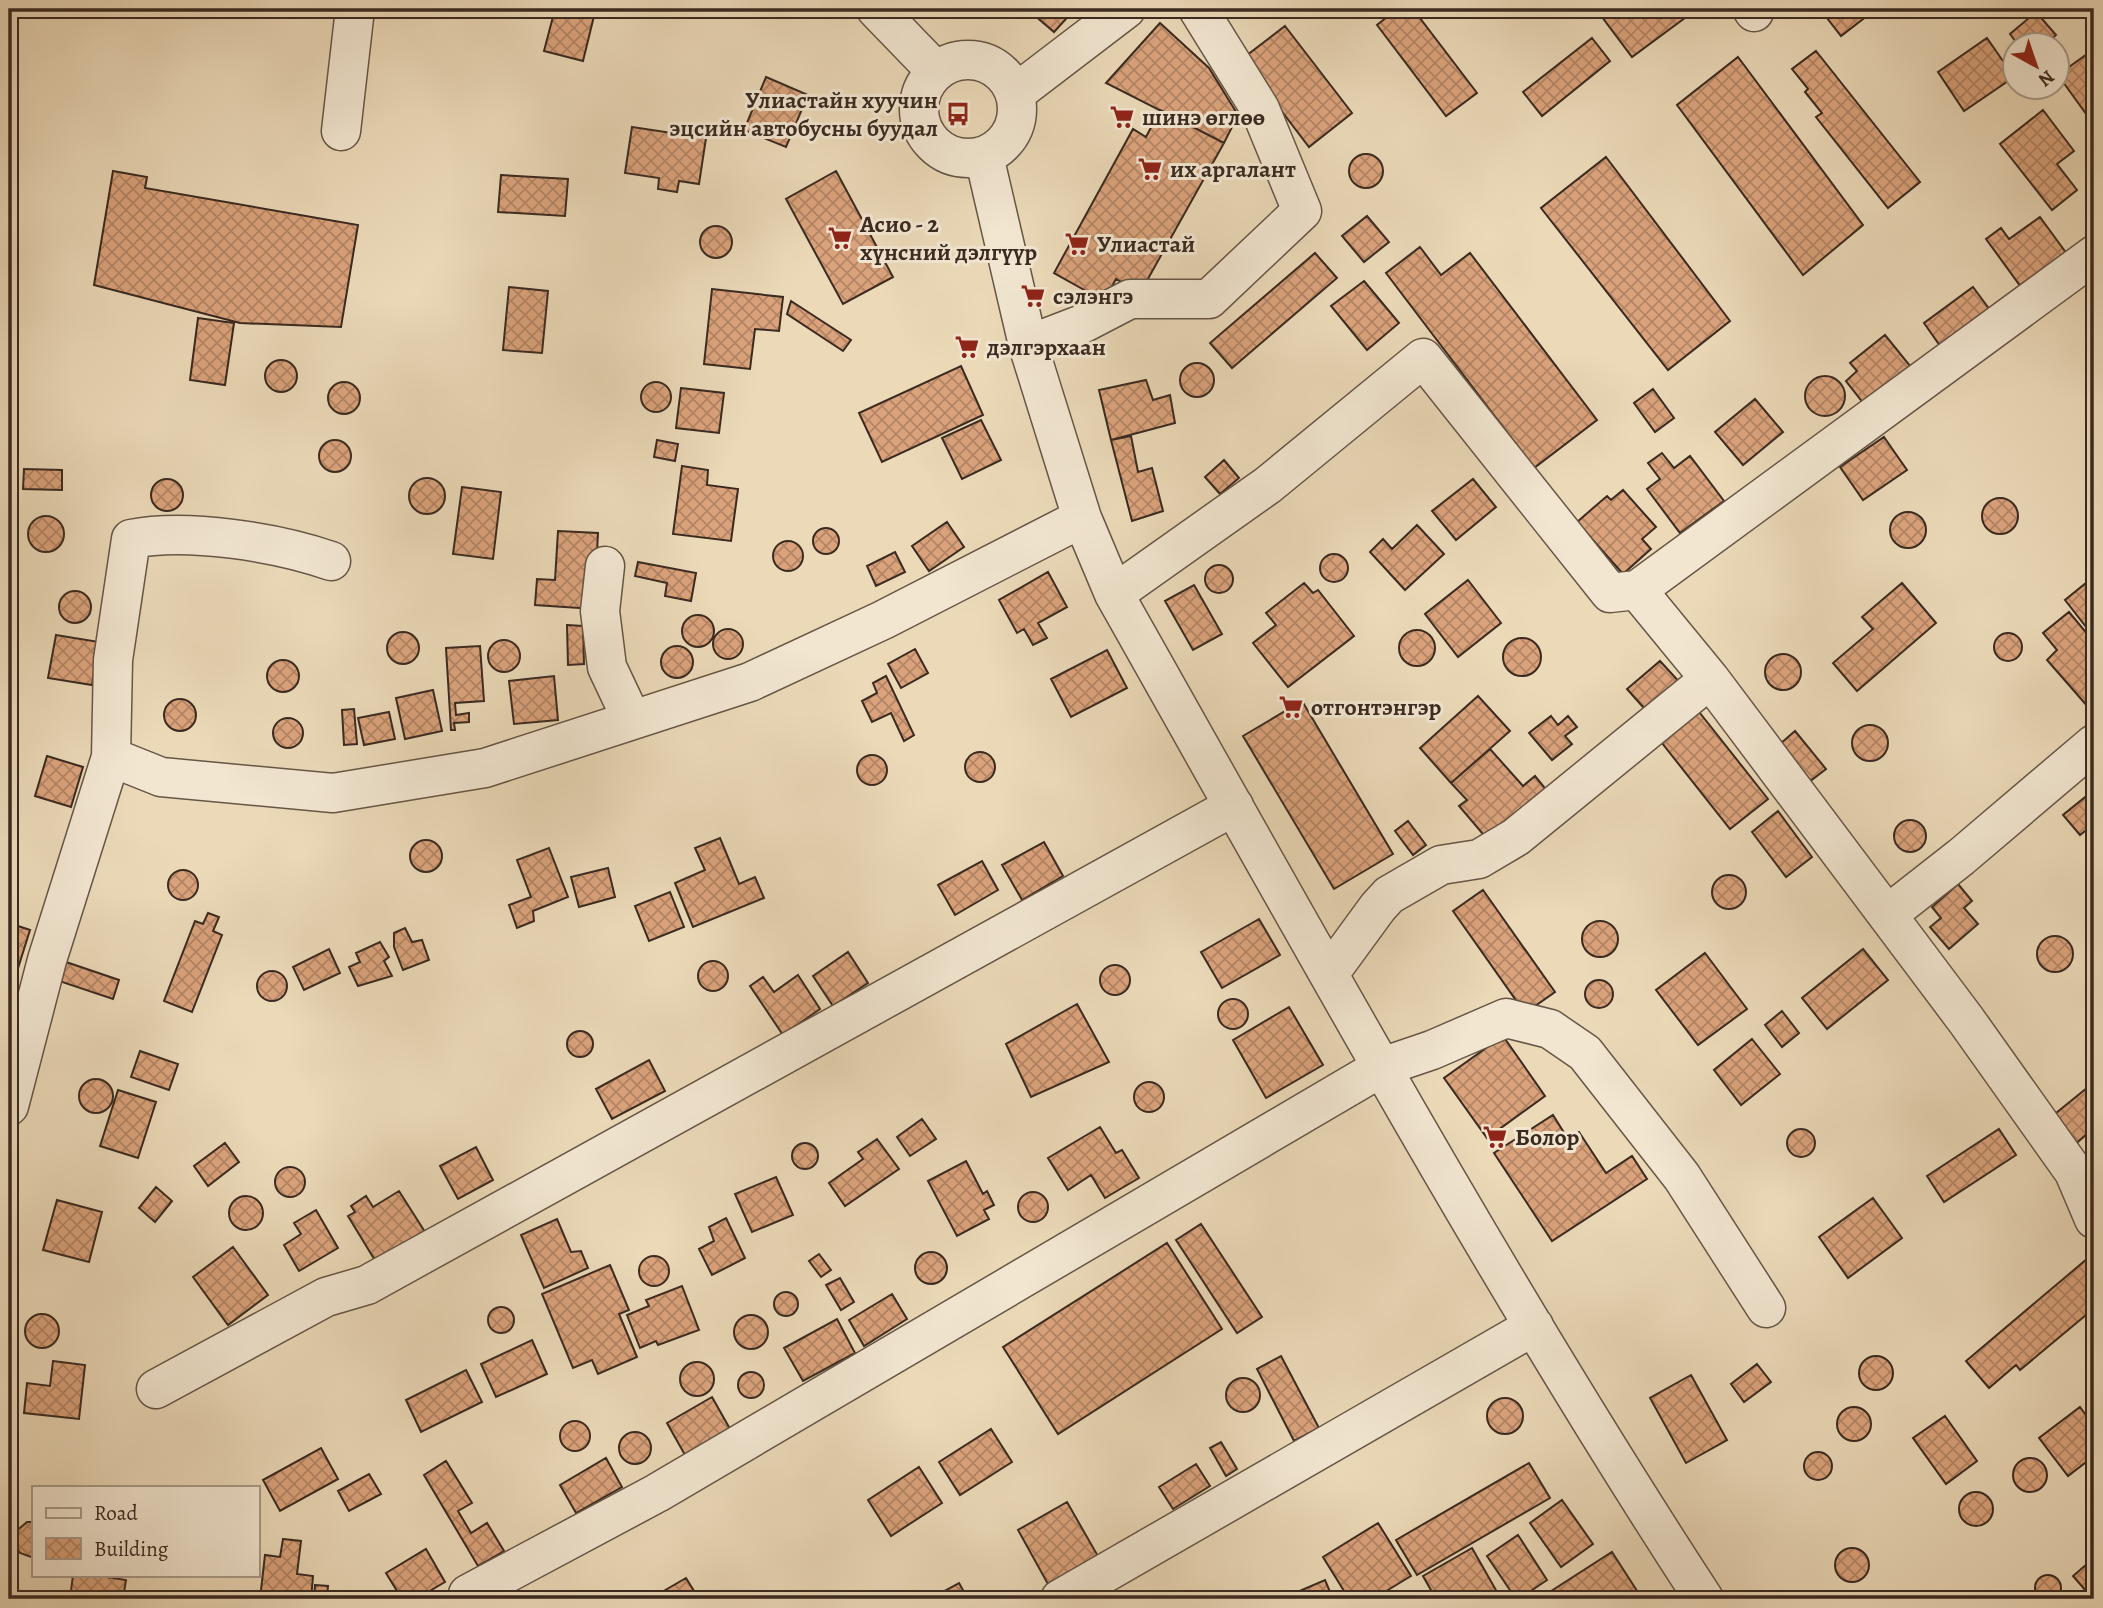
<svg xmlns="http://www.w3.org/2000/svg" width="2103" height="1608" font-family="Alegreya,serif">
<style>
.building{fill:url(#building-cross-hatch);stroke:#3a2a20;stroke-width:2}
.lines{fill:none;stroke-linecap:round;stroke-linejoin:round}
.minor-casing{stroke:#665646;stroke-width:41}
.minor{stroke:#f2e6d1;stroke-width:38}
.labels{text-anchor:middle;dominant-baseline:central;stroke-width:6;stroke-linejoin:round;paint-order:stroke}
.poi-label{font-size:24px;font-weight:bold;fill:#3a2a20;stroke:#f2e6d1;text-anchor:start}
</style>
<defs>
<pattern id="building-cross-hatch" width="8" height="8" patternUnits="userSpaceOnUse" patternTransform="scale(1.75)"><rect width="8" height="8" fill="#dba37c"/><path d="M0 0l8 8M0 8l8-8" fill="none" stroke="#b38565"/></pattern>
</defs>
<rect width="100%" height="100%" fill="#ebd9b8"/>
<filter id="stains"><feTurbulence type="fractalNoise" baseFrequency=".00286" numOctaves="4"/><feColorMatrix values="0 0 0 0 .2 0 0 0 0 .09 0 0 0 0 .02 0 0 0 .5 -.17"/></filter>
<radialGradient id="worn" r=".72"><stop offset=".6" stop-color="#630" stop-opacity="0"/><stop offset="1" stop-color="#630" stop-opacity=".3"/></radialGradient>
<path class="building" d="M555 9H567L594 16 583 61 544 51Z
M1027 9H1075L1054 32Z
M1397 9H1413L1477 93 1446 116 1377 25Z
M1596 9H1697L1632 57Z
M1820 9H1876L1841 36Z
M2036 12 2056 35 2044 46H2019L2010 34Z
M1160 23 1209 68 1238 115 1224 143 1106 83Z
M1285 26 1352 113 1309 147 1242 59Z
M1592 38 1610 61 1542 116 1523 92Z
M1987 38 2014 77 1964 111 1938 72Z
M2094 49V125L2058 75Z
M1816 51 1920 182 1888 208 1816 117 1822 113 1805 92 1808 89 1792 69Z
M1738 57 1863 225 1803 275 1677 105Z
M766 77 808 95 786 147 744 130Z
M1160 110 1224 143 1140 293 1116 279 1104 301 1054 273 1133 129 1146 137Z
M2043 110 2074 151 2057 164 2077 190 2052 210 2000 144Z
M632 127 706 138 699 184 679 181 677 192 658 189 659 178 625 173Z
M1349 171a17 17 0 1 1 34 0a17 17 0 1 1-34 0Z
M1606 157 1730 321 1668 370 1541 208Z
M113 171 147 177 145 188 358 225 341 327 240 323 94 285Z
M836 171 893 277 843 304 786 199Z
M501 175 568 179 565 216 498 212Z
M1367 216 1389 242 1364 262 1342 236Z
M2040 217 2067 254 2021 287 1986 239 2001 228 2009 239Z
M700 242a16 16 0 1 1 32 0a16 16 0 1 1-32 0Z
M1420 247 1441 275 1470 253 1597 420 1534 468 1386 273Z
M1315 253 1337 278 1232 368 1210 343Z
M1364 281 1399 323 1367 350 1331 306Z
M509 287 548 291 542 353 503 350Z
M1973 287 1993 314 1943 350 1924 323Z
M712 289 783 297 779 331 755 329 750 369 704 364Z
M791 301 851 340 843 351 787 314Z
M198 318 234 323 225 385 190 380Z
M1885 335 1911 367 1864 404 1846 381 1857 371 1850 363Z
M265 376a16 16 0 1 1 32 0a16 16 0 1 1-32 0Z
M1180 380a17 17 0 1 1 34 0a17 17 0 1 1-34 0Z
M961 366 983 415 882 462 859 413Z
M1805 396a20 20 0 1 1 40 0a20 20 0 1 1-40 0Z
M1146 380 1153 400 1170 395 1175 423 1111 440 1099 390Z
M328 398a16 16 0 1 1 32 0a16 16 0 1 1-32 0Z
M641 397a15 15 0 1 1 30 0a15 15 0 1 1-30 0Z
M681 388 724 393 719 433 676 428Z
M1653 389 1674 418 1655 432 1634 403Z
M1755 399 1783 432 1743 465 1715 432Z
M981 420 1001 460 962 479 942 438Z
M1131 436 1138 472 1152 468 1163 511 1132 521 1111 440Z
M1884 437 1907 470 1863 500 1840 467Z
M657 440 678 444 675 461 654 457Z
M319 456a16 16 0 1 1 32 0a16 16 0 1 1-32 0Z
M1662 453 1674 468 1690 456 1724 501 1680 533 1647 489 1660 479 1648 463Z
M1224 460 1239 478 1220 494 1205 477Z
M682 466 708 470 707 485 738 489 731 541 673 534Z
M24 469 62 470V490L23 489Z
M409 496a18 18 0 1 1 36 0a18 18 0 1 1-36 0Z
M1473 479 1496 507 1456 540 1432 511Z
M151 495a16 16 0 1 1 32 0a16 16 0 1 1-32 0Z
M462 487 501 492 493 559 453 554Z
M1623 490 1656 527 1642 539 1651 549 1623 574 1577 522 1607 496 1611 500Z
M1982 516a18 18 0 1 1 36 0a18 18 0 1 1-36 0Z
M1890 530a18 18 0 1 1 36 0a18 18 0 1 1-36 0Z
M28 534a18 18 0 1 1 36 0a18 18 0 1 1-36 0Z
M947 522 964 547 929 571 912 546Z
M1417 525 1444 554 1405 590 1370 552 1383 539 1392 549Z
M813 541a13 13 0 1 1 26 0a13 13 0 1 1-26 0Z
M558 531 598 533 594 609 535 605 537 579 555 580Z
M773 556a15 15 0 1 1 30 0a15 15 0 1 1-30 0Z
M895 552 905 572 876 586 867 566Z
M1320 568a14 14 0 1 1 28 0a14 14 0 1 1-28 0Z
M638 562 696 573 691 601 665 596 667 583 635 576Z
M1205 579a14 14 0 1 1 28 0a14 14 0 1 1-28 0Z
M1048 572 1067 607 1038 623 1047 638 1033 645 1024 629 1017 633 999 600Z
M1468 580 1501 623 1458 657 1425 614Z
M1304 583 1313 593 1318 590 1354 636 1288 687 1253 643 1276 625 1266 613Z
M1902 583 1936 623 1857 691 1833 663 1873 629 1862 617Z
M2086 583 2094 593V637L2065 600Z
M1194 585 1222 634 1193 650 1165 601Z
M59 607a16 16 0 1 1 32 0a16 16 0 1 1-32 0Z
M2069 612 2094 642V704L2089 708 2047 660 2057 650 2043 633Z
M682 631a16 16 0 1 1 32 0a16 16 0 1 1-32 0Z
M9 625 15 630 17 640 16 645 9 652Z
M567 625 583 626 584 664 568 665Z
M713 644a15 15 0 1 1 30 0a15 15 0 1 1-30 0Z
M1399 648a18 18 0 1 1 36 0a18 18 0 1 1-36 0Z
M387 648a16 16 0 1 1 32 0a16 16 0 1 1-32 0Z
M1994 647a14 14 0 1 1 28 0a14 14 0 1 1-28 0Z
M56 635 99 642 92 685 48 678Z
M1503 657a19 19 0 1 1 38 0a19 19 0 1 1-38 0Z
M488 656a16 16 0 1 1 32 0a16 16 0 1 1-32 0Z
M480 646 484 701 455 703 456 715 469 713V722L454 723 455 730H451L446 648Z
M661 662a16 16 0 1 1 32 0a16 16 0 1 1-32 0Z
M915 649 928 673 901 688 888 664Z
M1107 650 1127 688 1071 717 1051 679Z
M1765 672a18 18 0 1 1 36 0a18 18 0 1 1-36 0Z
M267 676a16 16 0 1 1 32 0a16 16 0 1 1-32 0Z
M1660 661 1683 686 1651 716 1627 689Z
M554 676 558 720 514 724 509 681Z
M886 676 914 735 904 741 891 713 872 722 862 701 877 693 873 683Z
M433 690 442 731 405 739 396 698Z
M1478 696 1510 731 1451 783 1420 748Z
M164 715a16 16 0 1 1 32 0a16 16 0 1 1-32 0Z
M1302 701 1393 854 1334 889 1243 736Z
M1696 708 1768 799 1730 829 1658 738Z
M354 709 357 744 344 745 342 710Z
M389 712 395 739 364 745 358 718Z
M1551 716 1558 725 1568 716 1577 727 1565 736 1572 744 1552 760 1529 733Z
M273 733a15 15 0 1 1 30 0a15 15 0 1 1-30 0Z
M1852 743a18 18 0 1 1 36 0a18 18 0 1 1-36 0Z
M1795 731 1826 769 1809 782 1779 745Z
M1490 749 1523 786 1535 776 1553 798 1494 847 1459 806 1467 800 1451 783Z
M965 767a15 15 0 1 1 30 0a15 15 0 1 1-30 0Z
M857 770a15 15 0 1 1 30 0a15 15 0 1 1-30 0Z
M47 756 83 767 71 807 35 796Z
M2089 794 2094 800V824L2080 835 2063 815Z
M1778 811 1812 857 1786 877 1752 832Z
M1894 836a16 16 0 1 1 32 0a16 16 0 1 1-32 0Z
M1408 821 1426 845 1413 855 1395 831Z
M9 827 16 833 18 843 9 855Z
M720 838 739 884 755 877 764 898 693 927 675 883 705 870 695 848Z
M410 856a16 16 0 1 1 32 0a16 16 0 1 1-32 0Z
M1044 842 1063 876 1022 900 1002 865Z
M549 848 568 897 533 911 534 921 517 928 509 905 531 897 517 860Z
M982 861 998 890 955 915 938 885Z
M608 868 615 897 579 907 571 877Z
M168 885a15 15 0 1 1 30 0a15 15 0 1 1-30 0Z
M1712 892a17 17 0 1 1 34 0a17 17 0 1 1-34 0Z
M1958 884 1972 901 1964 908 1978 924 1949 949 1930 927 1941 918 1932 907Z
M1483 890 1555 992 1525 1013 1453 911Z
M670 892 684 927 649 941 635 906Z
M208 913 219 917 213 931 222 935 192 1012 164 1001 195 921 203 924Z
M1259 919 1280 955 1222 988 1201 952Z
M1582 939a18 18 0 1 1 36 0a18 18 0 1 1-36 0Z
M9 923 30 930 14 981 9 980Z
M405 928 412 942 422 940 429 960 403 970 394 947V933Z
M2037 954a18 18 0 1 1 36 0a18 18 0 1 1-36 0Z
M380 942 389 957 384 961 392 976 358 986 349 967 360 962 356 953Z
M329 949 340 973 304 990 293 967Z
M1863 949 1888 980 1827 1029 1802 998Z
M848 952 868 983 833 1006 813 976Z
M1705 953 1747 1009 1698 1045 1656 990Z
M698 976a15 15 0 1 1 30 0a15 15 0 1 1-30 0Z
M66 962 119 980 113 999 59 981Z
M1100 980a15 15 0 1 1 30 0a15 15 0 1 1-30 0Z
M257 986a15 15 0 1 1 30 0a15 15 0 1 1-30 0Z
M798 975 820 1009 783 1035 750 986 763 977 774 992Z
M1585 994a14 14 0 1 1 28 0a14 14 0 1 1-28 0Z
M1218 1014a15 15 0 1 1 30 0a15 15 0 1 1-30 0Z
M1077 1004 1109 1062 1031 1097 1006 1044Z
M1289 1007 1323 1065 1266 1098 1233 1040Z
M1782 1011 1799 1033 1782 1047 1765 1025Z
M567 1044a13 13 0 1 1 26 0a13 13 0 1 1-26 0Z
M1503 1036 1545 1096 1487 1138 1444 1078Z
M1752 1039 1780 1074 1741 1105 1714 1070Z
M140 1051 178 1064 169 1090 131 1077Z
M649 1060 665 1091 612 1119 596 1089Z
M79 1096a17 17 0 1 1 34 0a17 17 0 1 1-34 0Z
M1134 1097a15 15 0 1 1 30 0a15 15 0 1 1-30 0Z
M2093 1083 2094 1128 2073 1146 2050 1118Z
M118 1090 156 1102 138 1158 100 1146Z
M1553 1115 1568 1139 1579 1132 1606 1173 1632 1156 1647 1179 1552 1241 1494 1153Z
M922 1119 936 1139 910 1156 897 1137Z
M1100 1127 1116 1153 1122 1150 1139 1178 1105 1198 1091 1175 1068 1190 1048 1158Z
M1999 1129 2016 1155 1944 1202 1927 1176Z
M1787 1143a14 14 0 1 1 28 0a14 14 0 1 1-28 0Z
M877 1139 899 1169 845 1206 829 1183 863 1159 858 1152Z
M792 1156a13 13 0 1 1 26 0a13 13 0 1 1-26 0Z
M225 1143 239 1162 208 1186 194 1166Z
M476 1147 493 1180 458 1199 440 1166Z
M966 1161 983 1194 987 1191 994 1205 984 1210 989 1219 957 1236 928 1181Z
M275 1182a15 15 0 1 1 30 0a15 15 0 1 1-30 0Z
M776 1177 793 1215 752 1232 735 1194Z
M156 1187 172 1201 155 1222 139 1208Z
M399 1191 425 1232 376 1262 348 1216 355 1212 351 1206 366 1196 373 1207Z
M1018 1207a15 15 0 1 1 30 0a15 15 0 1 1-30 0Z
M229 1213a17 17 0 1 1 34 0a17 17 0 1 1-34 0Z
M1873 1198 1902 1238 1848 1278 1819 1237Z
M57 1200 102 1212 89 1262 43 1250Z
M316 1210 338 1248 299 1271 284 1245 301 1234 294 1223Z
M726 1218 745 1258 712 1275 699 1249 714 1241 709 1227Z
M557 1219 571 1252 581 1251 588 1268 544 1288 521 1235Z
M1201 1224 1262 1317 1237 1333 1176 1240Z
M1167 1243 1222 1329 1058 1434 1003 1347Z
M233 1247 268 1295 228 1325 193 1277Z
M915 1268a16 16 0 1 1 32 0a16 16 0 1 1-32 0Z
M2094 1253V1313L2092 1310 2020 1370 2016 1365 1989 1388 1966 1361Z
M819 1254 831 1270 821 1277 809 1261Z
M639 1271a15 15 0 1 1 30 0a15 15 0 1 1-30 0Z
M610 1265 629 1310 619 1314 637 1357 598 1374 592 1360 573 1368 542 1294Z
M840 1278 854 1302 841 1310 826 1285Z
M682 1286 699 1330 658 1345 656 1341 640 1348 627 1315 649 1306 646 1300Z
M774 1304a12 12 0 1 1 24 0a12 12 0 1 1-24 0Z
M892 1294 907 1319 864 1346 849 1320Z
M488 1320a13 13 0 1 1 26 0a13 13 0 1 1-26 0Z
M25 1331a17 17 0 1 1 34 0a17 17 0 1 1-34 0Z
M734 1332a17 17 0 1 1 34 0a17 17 0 1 1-34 0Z
M837 1319 855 1353 803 1381 784 1348Z
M532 1340 547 1374 496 1397 481 1364Z
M1859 1373a17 17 0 1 1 34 0a17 17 0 1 1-34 0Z
M1281 1356 1319 1428 1294 1441 1257 1369Z
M53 1361 85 1365 79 1419 24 1413 27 1383 50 1386Z
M680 1379a17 17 0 1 1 34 0a17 17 0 1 1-34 0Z
M1757 1364 1771 1382 1744 1402 1731 1384Z
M466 1370 482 1402 421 1432 406 1400Z
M738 1385a13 13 0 1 1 26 0a13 13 0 1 1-26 0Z
M1691 1375 1727 1440 1686 1463 1650 1398Z
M1226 1395a17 17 0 1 1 34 0a17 17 0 1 1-34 0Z
M712 1397 730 1429 685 1455 667 1423Z
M1487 1416a18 18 0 1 1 36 0a18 18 0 1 1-36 0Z
M1837 1424a17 17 0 1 1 34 0a17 17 0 1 1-34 0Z
M2080 1407 2094 1426V1456L2068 1476 2039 1438Z
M1945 1416 1977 1461 1946 1484 1913 1438Z
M560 1436a15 15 0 1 1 30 0a15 15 0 1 1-30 0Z
M991 1429 1012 1462 960 1495 939 1462Z
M619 1448a16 16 0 1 1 32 0a16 16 0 1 1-32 0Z
M1221 1442 1237 1469 1226 1476 1210 1448Z
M321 1448 338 1479 280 1511 263 1480Z
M1804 1466a14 14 0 1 1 28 0a14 14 0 1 1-28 0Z
M2013 1475a17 17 0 1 1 34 0a17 17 0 1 1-34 0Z
M606 1458 622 1487 576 1513 560 1485Z
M446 1461 472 1503 458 1511 471 1533 487 1523 504 1551 478 1566 424 1475Z
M1529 1463 1550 1498 1417 1575 1396 1540Z
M1196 1464 1210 1486 1173 1509 1159 1487Z
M919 1467 942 1503 891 1536 868 1500Z
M369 1474 381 1494 349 1511 338 1491Z
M1959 1509a17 17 0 1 1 34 0a17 17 0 1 1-34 0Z
M1562 1500 1593 1544 1561 1567 1530 1523Z
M1067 1502 1099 1558 1049 1586 1018 1530Z
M27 1522H33V1556L31 1557 20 1553 14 1544V1533Z
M1378 1523 1411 1576 1373 1599H1349L1323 1557Z
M1518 1535 1547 1580 1519 1599H1516L1487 1556Z
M283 1539 301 1541 297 1574 313 1576 311 1599H260L265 1555 280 1557Z
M1835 1565a17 17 0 1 1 34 0a17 17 0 1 1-34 0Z
M1472 1548 1501 1599H1436L1423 1576Z
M426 1549 445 1582 416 1599H402L386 1573Z
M1612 1552 1641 1597 1638 1599H1548L1545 1595Z
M2094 1558V1599H2093L2073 1576Z
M2035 1588a13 13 0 1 1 26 0a13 13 0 1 1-26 0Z
M73 1575H94L126 1580 123 1599H70Z
M686 1578 699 1599H650Z
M1325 1580 1333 1599H1281Z
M959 1583 968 1599H930Z
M315 1585 328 1586 327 1596 367 1599H314Z"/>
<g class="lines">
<g class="minor-casing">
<path id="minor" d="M876 9 936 71
M1752 9 1754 12
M919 109a49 49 0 1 1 98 0a49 49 0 1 1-98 0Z
M1016 93 1126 9
M341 131 355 9
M984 156 1028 345 1082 518 1114 594C1305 932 1492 1274 1704 1599
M1028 345 1080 325 1130 299H1209L1302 211 1260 109 1198 9
M605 566 600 611 607 667 632 720
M1637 590 1710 679 1966 1020 2074 1172 2094 1219
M1114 594 1268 485 1423 358 1610 593 1637 590 2094 255
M111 757 161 777 333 793 485 768 750 682 883 620 1082 518
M1887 915 1961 857 2094 744
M1329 974 1378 907 1389 895 1441 865 1479 859 1516 837 1710 679
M9 1106 47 960 111 757 113 660 131 539C187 528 277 542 331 561
M156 1389 326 1297 367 1285 1234 806
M468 1594 657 1493 1382 1067 1432 1050 1506 1018 1550 1029 1585 1053 1682 1177 1766 1308
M1060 1599 1534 1326"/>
</g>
<use href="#minor" class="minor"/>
</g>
<defs>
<g id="bus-bare" transform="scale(1.89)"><path d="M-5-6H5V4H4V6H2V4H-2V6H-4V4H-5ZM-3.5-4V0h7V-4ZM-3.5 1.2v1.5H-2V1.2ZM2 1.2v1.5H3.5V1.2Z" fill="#8f2418" stroke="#f2e6d1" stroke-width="2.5" paint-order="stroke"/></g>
<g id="supermarket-bare" transform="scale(1.89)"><path d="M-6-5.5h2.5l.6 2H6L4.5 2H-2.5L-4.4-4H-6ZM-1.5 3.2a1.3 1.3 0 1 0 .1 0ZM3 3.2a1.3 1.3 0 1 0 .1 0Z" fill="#8f2418" stroke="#f2e6d1" stroke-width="2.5" paint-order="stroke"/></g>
</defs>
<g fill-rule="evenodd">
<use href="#bus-bare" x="958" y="114"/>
<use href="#supermarket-bare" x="1122" y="117"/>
<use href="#supermarket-bare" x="1150" y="169"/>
<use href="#supermarket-bare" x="840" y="238"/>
<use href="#supermarket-bare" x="1077" y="244"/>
<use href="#supermarket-bare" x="1033" y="296"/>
<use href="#supermarket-bare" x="967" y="347"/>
<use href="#supermarket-bare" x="1291" y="707"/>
<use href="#supermarket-bare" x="1495" y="1137"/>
</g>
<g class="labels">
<g class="poi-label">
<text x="938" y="100" text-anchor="end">Улиастайн хуучин<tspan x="938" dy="28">эцсийн автобусны буудал</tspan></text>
<text x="1142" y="117">шинэ өглөө</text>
<text x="1170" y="169">их аргалант</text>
<text x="860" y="224">Асио - 2<tspan x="860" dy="28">хүнсний дэлгүүр</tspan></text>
<text x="1097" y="244">Улиастай</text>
<text x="1053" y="296">сэлэнгэ</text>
<text x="987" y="347">дэлгэрхаан</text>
<text x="1311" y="707">отгонтэнгэр</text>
<text x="1515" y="1137">Болор</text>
</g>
</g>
<rect width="2103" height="1608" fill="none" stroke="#ebd9b8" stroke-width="35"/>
<rect x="10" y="10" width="2082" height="1587" fill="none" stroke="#3a2a20" stroke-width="3.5"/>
<rect x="18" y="18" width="2068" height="1573" fill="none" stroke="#3a2a20" stroke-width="2"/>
<rect x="32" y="1486" width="228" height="91" fill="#f2e6d1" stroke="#a89b8a" stroke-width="2"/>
<rect x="46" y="1508" width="35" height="10" fill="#f2e6d1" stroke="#a89b8a" stroke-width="2"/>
<text x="94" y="1520" font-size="21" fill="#3a2a20">Road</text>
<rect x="46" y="1538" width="35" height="21" fill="url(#building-cross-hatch)" stroke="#a89b8a" stroke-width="2"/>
<text x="94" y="1556" font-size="21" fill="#3a2a20">Building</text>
<g transform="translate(2036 66) rotate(140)"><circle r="33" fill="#f2e6d1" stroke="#a89b8a" stroke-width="2"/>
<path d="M0-5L12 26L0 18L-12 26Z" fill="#8f2418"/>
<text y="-10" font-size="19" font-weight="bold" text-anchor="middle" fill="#3a2a20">N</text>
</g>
<rect width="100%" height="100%" filter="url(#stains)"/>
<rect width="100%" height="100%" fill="url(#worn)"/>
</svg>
